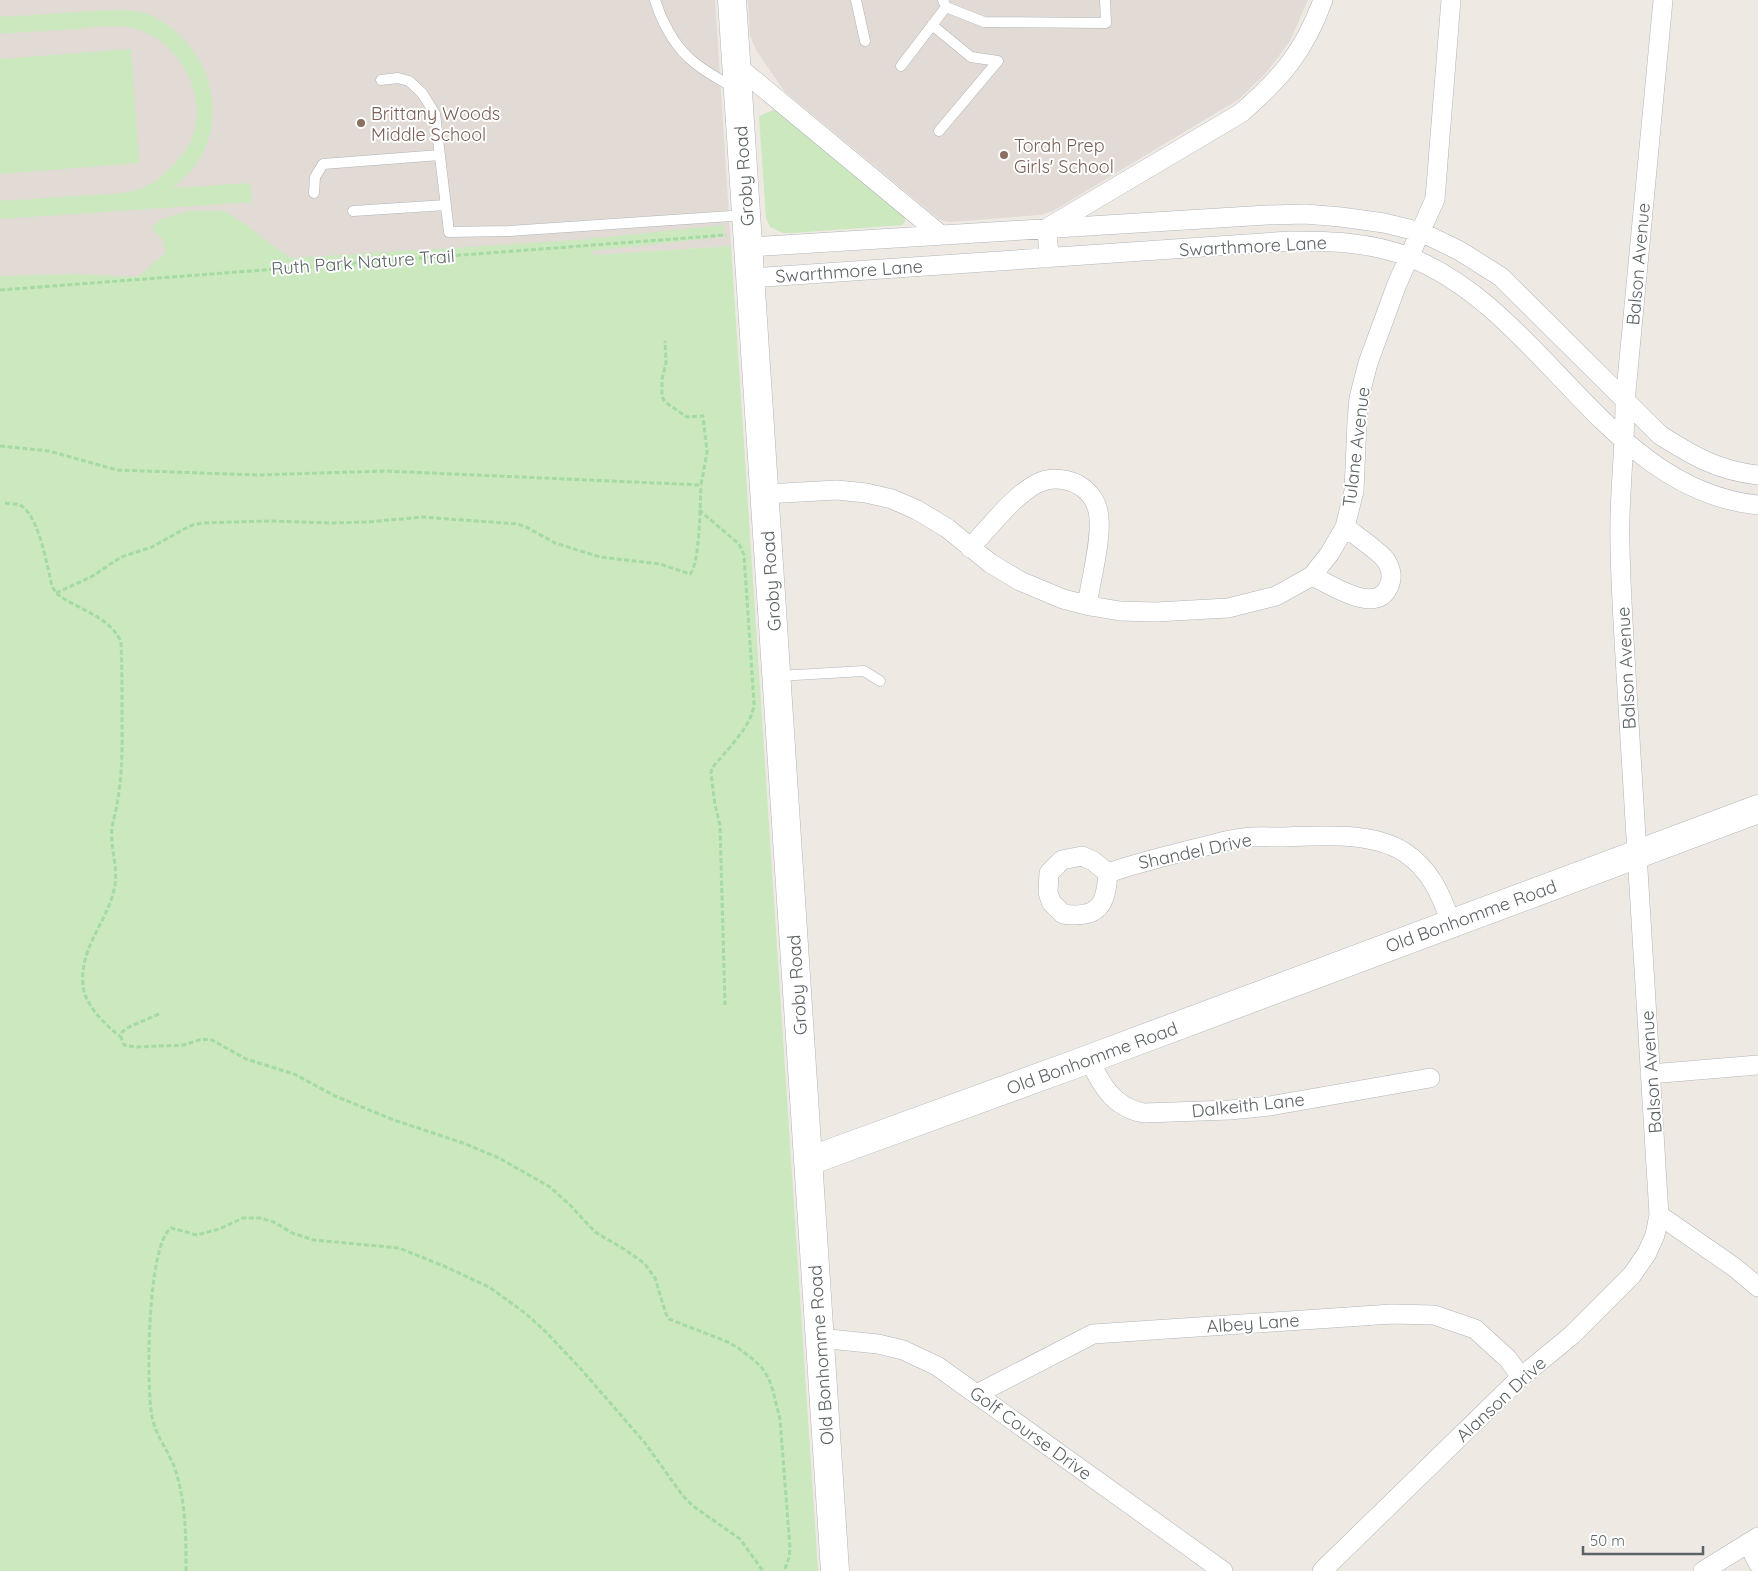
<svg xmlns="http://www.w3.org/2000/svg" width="1758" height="1571" font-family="Quicksand,sans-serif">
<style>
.education{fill:#e1dad5}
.green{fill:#cbe8bf}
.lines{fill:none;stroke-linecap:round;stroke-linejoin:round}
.lane-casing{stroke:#b0b5b7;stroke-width:11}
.street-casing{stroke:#b0b5b7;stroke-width:20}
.secondary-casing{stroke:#b0b7ba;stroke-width:29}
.path{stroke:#a4dba2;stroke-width:3;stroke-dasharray:5 2.5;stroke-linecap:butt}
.lane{stroke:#fff;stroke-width:10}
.street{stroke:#fff;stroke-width:19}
.secondary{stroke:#fff;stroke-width:28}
.education-dot{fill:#8d6e63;stroke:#fff;stroke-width:2}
.labels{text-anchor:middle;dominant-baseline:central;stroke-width:4;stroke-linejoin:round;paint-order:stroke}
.education-label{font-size:18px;fill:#785e54;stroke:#fff;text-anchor:start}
.street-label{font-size:18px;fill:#5c6365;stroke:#fff}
</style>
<rect width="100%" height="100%" fill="#efe9e4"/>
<path class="education" d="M0 0H715L731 246 0 295Z
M748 0H1308L1290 41 1266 73 1239 99 1053 211 1040 215 949 222 940 220 785 92 756 50 750 35Z"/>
<path class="green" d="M110 10C121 10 133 10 144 13 155 16 165 23 174 30 210 59 224 111 203 153 196 168 184 177 173 188L250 183 252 202 0 219V201L123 193C144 189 154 184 169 169 177 161 185 153 190 143 210 100 183 46 140 30 120 23 97 27 76 29 51 30 25 32 0 34V17Z
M131 49 139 163 0 174V59Z
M776 109 905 217V222L902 225 792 233H783L770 227 766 218 759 116Z
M189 211H224L245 224 271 244 291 258 577 240 724 225 723 237 592 251 593 255 731 246 818 1571H0V276L75 274 138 277 166 252 162 238 151 229 159 220Z"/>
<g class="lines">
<g class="lane-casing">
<path id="lane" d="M655 0C661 20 673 43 688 57 701 70 718 78 734 88
M856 0 865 41
M943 0 946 7 984 22 1106 23 1105 0
M932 25 971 57 998 61 939 131
M901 66 946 7
M381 80 398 78 409 81 422 93 435 114 449 232 509 231 746 215
M314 193 315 177 323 164 440 155
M353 211 446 205
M778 676 864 671 880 681"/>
</g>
<g class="street-casing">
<path id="street" d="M1663 0 1625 402C1625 441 1621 479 1620 517 1619 558 1622 599 1624 640L1659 1215 1734 1267 1758 1287
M737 66 941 235
M749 247 1267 215 1305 214 1341 217 1384 223 1421 232 1460 251 1501 277 1660 435C1693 456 1719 471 1758 475
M1049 258 1047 228 1241 113C1282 77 1304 52 1323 0
M751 278 1290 241C1330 241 1371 242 1409 257 1544 310 1607 490 1758 505
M765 494 837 490 866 493 892 499 917 510 947 528 990 563 1020 581 1063 599 1090 606 1120 611 1156 612 1228 608 1276 596 1312 576 1330 553 1345 527 1354 491 1357 421 1359 398 1368 363 1397 284 1435 199 1451 0
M970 548C989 528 1012 497 1036 484 1049 477 1064 478 1077 484 1090 491 1098 503 1099 518 1101 542 1091 580 1087 605
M1312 576C1330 584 1375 615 1388 588 1393 579 1392 571 1387 562 1382 553 1355 535 1345 527
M1082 856 1093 861 1108 873C1106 905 1099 919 1063 914L1051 902 1048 892 1049 873 1062 860Z
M1108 873C1140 862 1173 854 1206 846 1218 843 1231 839 1243 838 1256 836 1269 837 1281 837 1318 836 1371 831 1404 852 1430 869 1441 894 1451 923
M1089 1059C1101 1085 1114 1108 1144 1113L1230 1110 1270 1106 1430 1078
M1650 1074 1758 1065
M819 1338 878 1344 903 1350 937 1366 1223 1571
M977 1394 1093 1334 1392 1314 1434 1315 1475 1329 1508 1359 1521 1377
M1748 1543 1758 1563
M1322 1571 1521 1377 1572 1335 1632 1275 1647 1253 1655 1235 1659 1215
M1703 1571 1758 1537"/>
</g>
<g class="secondary-casing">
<path id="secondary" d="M732 0 835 1571
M809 1161 1089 1059 1758 809"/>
</g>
<path class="path" d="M0 290 726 235
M0 446 49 451 117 470 257 475 385 471 701 485 707 452 703 416 687 417 665 402 662 397V379L666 363 665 341
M5 503C12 504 19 503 24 508 40 522 47 566 52 586L56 593C77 610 109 615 121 642 122 665 122 688 122 711 122 737 123 764 119 791 118 803 114 816 112 828 110 847 118 866 115 885 109 921 79 946 83 986 85 1005 106 1026 121 1037
M699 510 739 544 744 555 754 703C754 724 725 752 712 768L711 773 715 805 720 825 725 1005
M56 593 91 577 121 557 152 547 184 529 193 525 202 523 269 521 328 523 368 522 422 517 518 524 528 528 555 543 600 557 660 564 690 574C700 565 700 501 701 485
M159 1014 129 1027 122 1032 121 1037 124 1045 135 1047 184 1045 199 1040 210 1039 246 1059 294 1074 335 1096 394 1120 463 1143 499 1158 550 1187 570 1205 595 1232 624 1249 645 1264 655 1278 666 1314 669 1319 728 1342 738 1348 754 1360 762 1368 769 1379 773 1391 780 1419 790 1548 789 1558 784 1571
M186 1571C186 1537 186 1502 175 1469 169 1452 156 1436 152 1417 146 1387 147 1245 171 1228L197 1235 219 1229 243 1218H260L274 1222 292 1233 314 1240 399 1248 446 1267 489 1287 525 1313 544 1330 580 1368 645 1443 683 1496 693 1506 740 1539 763 1571"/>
<use href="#lane" class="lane"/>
<use href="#street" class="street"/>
<use href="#secondary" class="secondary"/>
</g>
<g class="education-dot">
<circle cx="361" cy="123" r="5"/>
<circle cx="1004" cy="155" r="5"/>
</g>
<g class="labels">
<g class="education-label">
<text x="371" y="113">Brittany Woods<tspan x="371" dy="21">Middle School</tspan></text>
<text x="1014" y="145">Torah Prep<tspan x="1014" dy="21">Girls' School</tspan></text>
</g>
<g class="street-label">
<text transform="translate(744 176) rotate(-94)">Groby Road</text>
<text transform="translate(1253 246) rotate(-3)">Swarthmore Lane</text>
<text transform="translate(363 262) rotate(-4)">Ruth Park Nature Trail</text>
<text transform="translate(1638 264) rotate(-85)">Balson Avenue</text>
<text transform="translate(849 271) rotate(-4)">Swarthmore Lane</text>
<text transform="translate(1356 447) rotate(-83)">Tulane Avenue</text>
<text transform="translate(771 581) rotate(-94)">Groby Road</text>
<text transform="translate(1626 668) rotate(-93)">Balson Avenue</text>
<text transform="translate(1195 851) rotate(-12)">Shandel Drive</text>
<text transform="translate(1471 916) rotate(-20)">Old Bonhomme Road</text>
<text transform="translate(797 985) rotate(-94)">Groby Road</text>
<text transform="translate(1092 1058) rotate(-20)">Old Bonhomme Road</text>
<text transform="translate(1651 1072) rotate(-94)">Balson Avenue</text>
<text transform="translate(1248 1105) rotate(-6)">Dalkeith Lane</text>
<text transform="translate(1253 1323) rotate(-4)">Albey Lane</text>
<text transform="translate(821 1355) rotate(-94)">Old Bonhomme Road</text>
<text transform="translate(1501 1399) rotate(-43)">Alanson Drive</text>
<text transform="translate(1031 1433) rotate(36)">Golf Course Drive</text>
</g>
</g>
<path d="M1583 1546v8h120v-8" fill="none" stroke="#5c6365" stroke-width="2.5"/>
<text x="1590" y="1546" font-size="15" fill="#5c6365" stroke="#ffffff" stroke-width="4" paint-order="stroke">50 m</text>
</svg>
